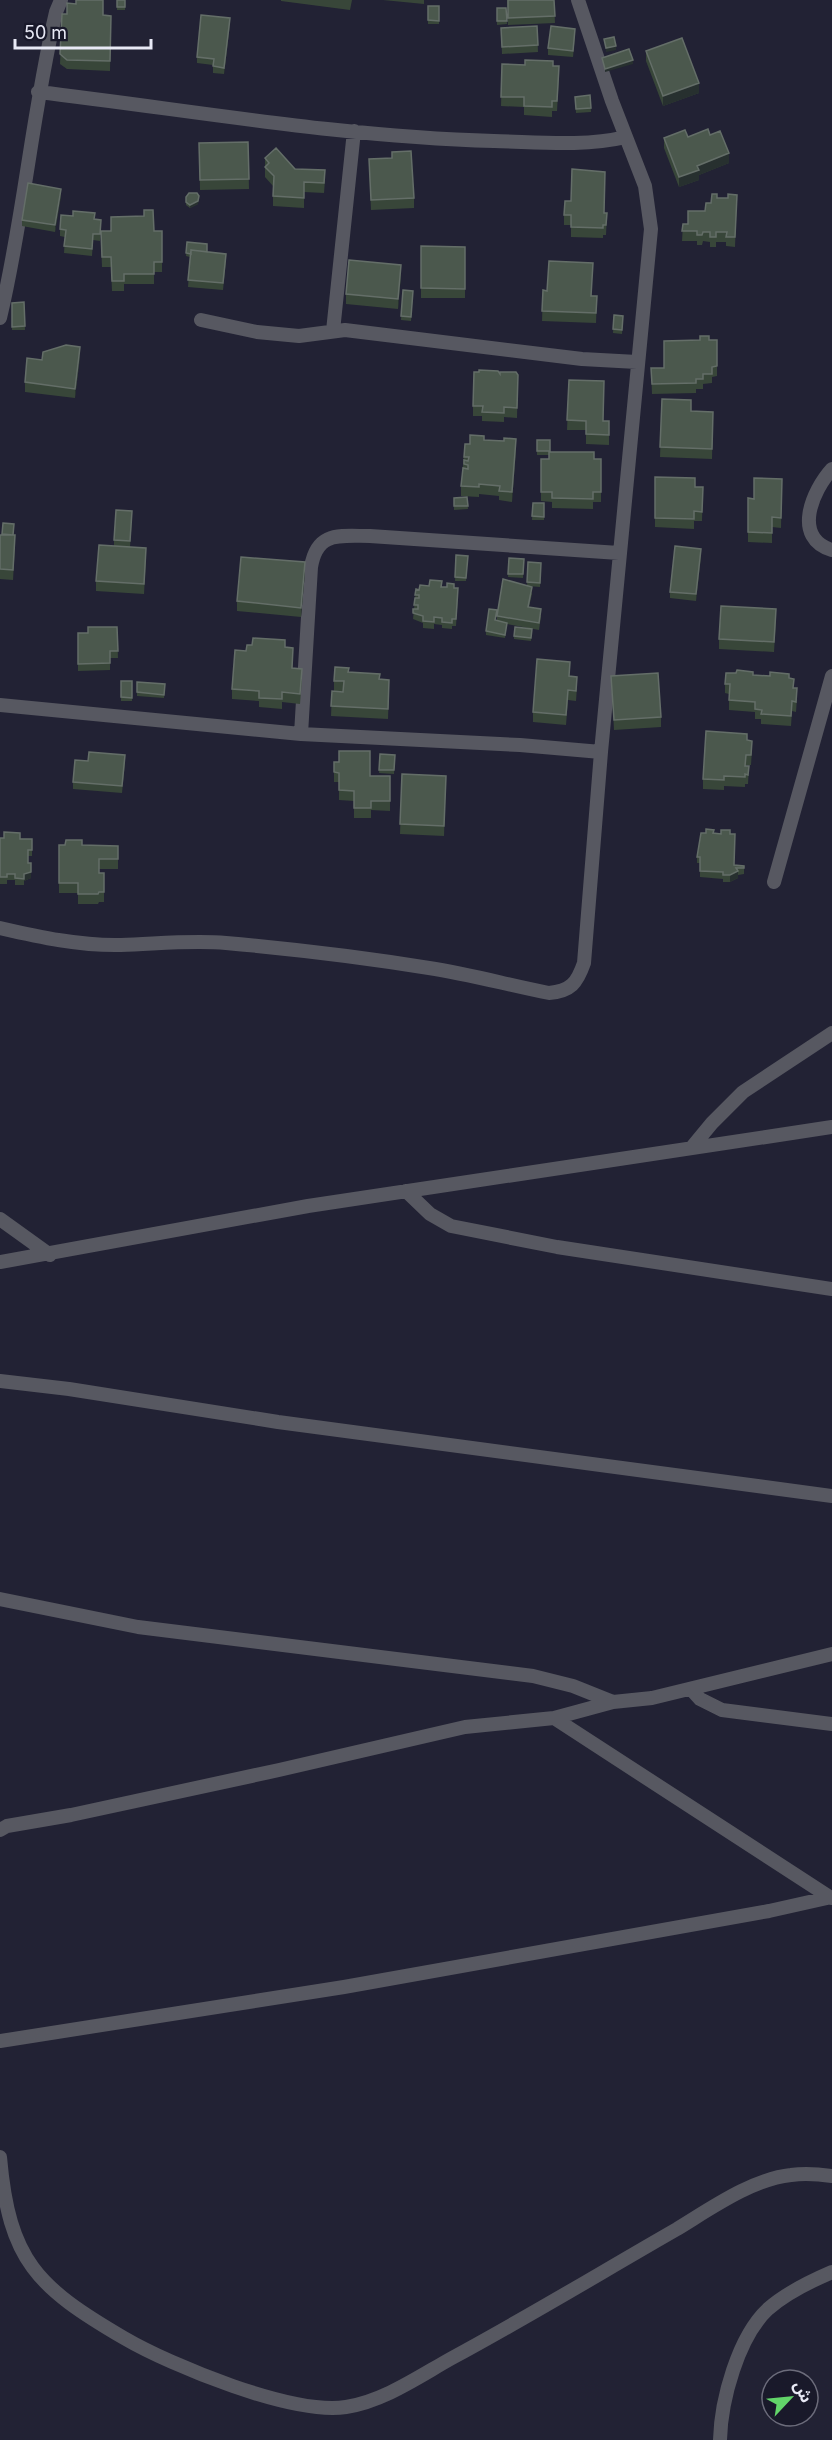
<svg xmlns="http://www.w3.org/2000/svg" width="832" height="2440" font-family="Inter,'Noto Sans Arabic',sans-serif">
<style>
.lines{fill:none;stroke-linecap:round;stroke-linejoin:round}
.street{stroke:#575861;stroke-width:14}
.wall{fill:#384639}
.shaded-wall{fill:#27302f}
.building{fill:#4b584d;stroke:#646e68;stroke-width:1.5}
</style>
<rect width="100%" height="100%" fill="#222234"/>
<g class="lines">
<path class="street" d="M38 92C190 110 341 137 494 141 538 142 583 147 626 137
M0 318C24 217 32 113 56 12L61 0
M201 320 257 332 299 336 345 330 582 359 637 362
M333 331 354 131
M832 469C812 491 792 538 832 550
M0 705 301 734 520 745 601 752
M301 734 311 567C317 531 339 536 370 536L619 553
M774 882 832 676
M0 928C39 937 81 946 121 945 156 944 191 940 226 943 293 949 361 957 429 968 469 974 508 985 549 993 571 991 577 983 584 963L601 752 651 229 645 186 612 101 578 0
M693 1146 712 1123 743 1092 832 1033
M406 1191 430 1214 451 1226 557 1247 832 1289
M0 1219 50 1255
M0 1262 308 1206 832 1127
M0 1381 69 1389 278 1422 832 1496
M0 1599 138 1627 533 1676 573 1686 613 1702
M691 1689 700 1699 722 1710 832 1724
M554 1718 831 1898
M0 1830 7 1826 71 1815 279 1770 465 1727 554 1718 613 1702 652 1698 832 1654
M0 2041 344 1987 769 1911 827 1898
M0 2157C9 2261 37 2287 124 2338 172 2366 292 2415 346 2407 384 2401 418 2377 452 2358 528 2317 602 2272 677 2229 710 2209 752 2179 791 2175 805 2173 818 2174 832 2176
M720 2440C721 2400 738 2337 768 2309 786 2293 811 2281 832 2272"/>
</g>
<path class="wall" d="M117 0H125V10H117Z
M281 0H352L350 10 281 1Z
M383 0H424V4Z
M507 0H554L555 23 508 25Z
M428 6H439V24H428Z
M497 8H506L507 24 497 25Z
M62 14 111 16 110 71 67 69 60 64Z
M230 24 224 74 213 73V65L197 63V57Z
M537 26 538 52 502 54 501 28Z
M575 36 573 57 548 55V48Z
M646 51 699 93 663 106 646 61Z
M502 64 553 66 559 76 557 111H552V117L524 115V107L501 106Z
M590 95 591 112 576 113 575 97Z
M710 135 729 163 699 175V180L679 187 664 148V138L688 137Z
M248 142 249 189 200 190 199 143Z
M265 158 325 180 324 193 304 192V208L273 206V186L265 177Z
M369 159 414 198V208L371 210Z
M737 195 735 247 726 246V242H716V247H710V242L703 241 702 245H697V241H682L683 224H688L705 211 717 198H728Z
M61 196 55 232 22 226V220Z
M199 196 198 204 190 208 186 205V197Z
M607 213 606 235H603V238L571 237V225H564V215Z
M95 219 101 226 100 241 93 240 92 256 64 253 65 237 60 236V229Z
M111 231H154L162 262V272H154V284H124V291H112L111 267H102L101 241Z
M187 242 226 260 223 290 188 287 190 257 186 256Z
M421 246 465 247V298H421Z
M401 275 398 309 346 304V294Z
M403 290 413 291 411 321 401 320Z
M543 290 597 296 596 323 542 321Z
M24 302 25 330H12V303Z
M614 315 623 316 622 334 613 333Z
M709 340H717V376L712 377V383L703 384V389H696V393L652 394 651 368H664Z
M80 357 75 398 25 392V382L42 360Z
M500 374 518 375 517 418 504 417V422L482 421V416H473V406Z
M569 380 603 421H609V445L586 444V430H567Z
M662 399 691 411 713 412 712 459 660 457Z
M484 440 516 449 512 502 499 500V496L479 494V497L461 496V486L465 444H470Z
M537 440H550V452L594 459H601V502H593V509L552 508V502L541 501V459H549V455H537Z
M655 477 695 487H703L702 521H694V529L655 527Z
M782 479 781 528 772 527V543L748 542V498L754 499Z
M467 497 468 509 454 510V498Z
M533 503H544V520H532Z
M132 518 130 547 146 558 144 594 96 591V581L114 546V540Z
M3 523 13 535 15 545 13 580 0 579V535H2Z
M456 555 468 556 466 581H455Z
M701 556 696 601 670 598V592Z
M509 558 524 559 523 578 508 577Z
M528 562 541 563 540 587 528 586 532 594 529 607 541 616 539 630 507 624 505 638 486 635V631L497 613 495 621H497V616L527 586Z
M305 572 301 617 237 611V601Z
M442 587 454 588 458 595 456 626H452V629L442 628V625L434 624V629L423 628V623L413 619 416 589Z
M776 619 774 652 719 649V639Z
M117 627 118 658H110V670L78 671V633H88Z
M532 629 531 641 514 639V636Z
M285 647 293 658 292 669 302 679 300 704 282 702V709L259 707V701L232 699V689L246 651Z
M349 672 380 679 389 690 388 719 331 716 332 691 343 692V691H334V681Z
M753 675 789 678 794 688 797 698 796 712 792 711 791 726 761 724V719H755V712L729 710V694L725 693V684Z
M570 676 577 687 576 701 568 700 566 725 533 722V712Z
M611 676 661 717V727L614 730Z
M121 681H132V701H121Z
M137 682 165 684 164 698 137 696Z
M747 740 752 750 751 765H746V766H749L748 784H745V787L724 786V790L703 789V779Z
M380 754 395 755 394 774 379 773Z
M88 761 125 762 122 793 73 789V782Z
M334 762 370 776H390V811L371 810V818H354V801L339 800V782H334Z
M402 774 446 776 444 836 400 834Z
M713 833 730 834 734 865 744 866V874L738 875V878L730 882H723V879L700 877V863H697V857Z
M0 838 32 839V856H28V863H31V878L24 881V885H15V880H7V884H0Z
M59 845 118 846V869H99V873H104V902H99L98 904H78V893H59Z"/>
<path class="shaded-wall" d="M230 18V24L224 74V68Z
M616 46V50L606 52V48Z
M633 60V64L605 72V69Z
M699 83V93L663 106V96Z
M729 153V163L699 175V180L679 187V177L697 166Z
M61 189V196L55 232V225Z
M198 201V204L190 208V205Z
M401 265V275L398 309V299Z
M80 347V357L75 398V389Z
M516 439V449L512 502V492Z
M701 549V556L696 601V594Z
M305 562V572L301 617V608Z
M738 871V878L730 882V875Z
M31 872V878L24 881V874Z"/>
<path class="building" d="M76 0H103V15L111 16 110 61 67 60 60 54 62 14H67V3L76 4Z
M117 0H125V7H117Z
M508 0H554L555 16 508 18Z
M428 6H439V21L428 20Z
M497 8H506L507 21H497Z
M201 15 230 18 224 68 213 66 214 59 197 57Z
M537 26 538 45 502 47 501 28Z
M551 26 575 29 573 51 548 48Z
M614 37 616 46 606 48 604 39Z
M682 38 699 83 663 96 646 51Z
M629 49 633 60 605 69 602 58Z
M525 60 553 61V66H559L557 101H552V107L524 106V97H501L502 64 525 65Z
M590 95 591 108 576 109 575 97Z
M708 129 710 135 720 131 729 153 697 166 699 170 679 177 664 138 685 130 688 137Z
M248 142 249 179 200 180 199 143Z
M276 148 295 169 325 170 324 183 304 182V198L273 196 274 176 265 167 269 163 265 158Z
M411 151 414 198 371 200 369 159 392 158V152Z
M572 169 605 172 604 213H607L606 225H603V228L571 227V215H564L565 201H571Z
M28 183 61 189 55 225 22 220Z
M189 193H197L199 196 198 201 190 205 186 202V197Z
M712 194H717V198H728V194L737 195 735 237H726L727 232H716V237H710V232H703L702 235H697V231H682L683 224H688V211H705L706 203H711Z
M144 210H153L154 231H162V262H154V274H124V281H112L111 257H102L101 231H111V217L144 216Z
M73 211 95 213 94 219 101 220 100 234H93L92 249 64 246 66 230 60 229 61 215 73 216Z
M187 242 207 244V252L191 250V254L186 253Z
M421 246 465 247V289L421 288Z
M191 250 226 254 223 283 188 280Z
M349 260 401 265 398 299 346 294Z
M549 261 593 263 591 296H597L596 313 542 311 543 290 547 291Z
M403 290 413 291 411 317 401 316Z
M24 302 25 326 12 327V303Z
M614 315 623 316 622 330 613 329Z
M700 336H709V340H717V366L712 367V374H703V379H696V383L652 384 651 368H664V341L700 340Z
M66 345 80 347 75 389 25 382 27 358 42 360 43 352Z
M479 370 498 371 500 374V372H516L518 375 517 408 504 407V413L482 412 483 406H473L474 372H479Z
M569 380 604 381 603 421H609V435L586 434V421L567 420Z
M662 399 691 400V411L713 412 712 449 660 447Z
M470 435 484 436V440L504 441V438L516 439 512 492 499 491 500 486 479 484V487L461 486 463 468 468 469V465L464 464V460L468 461 469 457H464L465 444H470Z
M537 440H550V451H537Z
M549 452H594V459H601V492H593V499L552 498V492H541V459H549Z
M655 477 695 478V487H703L702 512 694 511V519L655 518Z
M754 478 782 479 781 518 772 517V533L748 532V498L754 499Z
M467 497 468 506H454V498Z
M533 503H544V517L532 516Z
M116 510 132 511 130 541 114 540Z
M3 523 14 524 13 535 2 534Z
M0 535H15L13 570 0 569Z
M99 545 146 548 144 584 96 581Z
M675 546 701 549 696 594 670 592Z
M456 555 468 556 466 578 455 577Z
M241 557 305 562 301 608 237 601Z
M509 558 524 559 523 574H508Z
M528 562 541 563 540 583 527 582Z
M503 579 532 587 528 607 541 609 539 623 497 616Z
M430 580 442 581 441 587H447V583L454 584V588H458L456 619H452V623L442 622V618L434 617V622L423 621V616L413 613V609H418V605H414L415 598H419V595H415L416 589 419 590 420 585 429 586Z
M721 606 776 609 774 642 719 639Z
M489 609 497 610 495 620 507 623 505 635 486 631Z
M88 627H117L118 651H110V663L78 664V633H88Z
M515 627 532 629 531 638 514 636Z
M253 638 285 640V647L293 648 292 668 302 669 300 694 282 692V699L259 698V691L232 689 235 650 246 651 247 645H252Z
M537 659 570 662 569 676 577 677 576 691 568 690 566 715 533 712Z
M335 667 349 668 348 672 380 674 379 679 389 680 388 709 331 706 332 691 343 692 344 681H334Z
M737 670 753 672V675L770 676V672L789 674V678L794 679 793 688H797L796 702 792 701 791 716 761 714 762 710 755 709V702L729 700 730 684H725L726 673H736Z
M658 673 661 717 614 720 611 676Z
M121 681H132V698L121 697Z
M137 682 165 684 164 695 137 692Z
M706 731 747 734V740L752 741 751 755H746L745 766H749L748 775 745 774V777L724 776V780L703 779Z
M339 751H370V776H390V801H371V808H354V791L339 790V773L334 772V762H339Z
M89 752 125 755 122 786 73 782 75 760 88 761Z
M380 754 395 755 394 770H379Z
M402 774 446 776 444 826 400 824Z
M706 829 714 830 713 833 721 834V830H730V834H735L734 865 744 866V868H736L738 871 730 875H723V872L700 871V857H697L701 833H706Z
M4 832 20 833V839H32V850H28V863H31V872L24 874V879L15 878V874H7V877H0V838H4Z
M66 840H82V845L118 846V859H99V873H104V892H99L98 894H78V883H59V845H65Z"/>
<g transform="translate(790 2398) rotate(64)"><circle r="28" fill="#19192a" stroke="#6c6c7b" stroke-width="1.5"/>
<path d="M0-4.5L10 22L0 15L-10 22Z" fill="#62d469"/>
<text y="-9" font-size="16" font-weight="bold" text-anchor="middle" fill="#e8e9f5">ش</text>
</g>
<path d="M15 39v9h136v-9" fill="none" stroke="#e8e9f5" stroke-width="3"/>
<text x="24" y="39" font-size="18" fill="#e8e9f5" stroke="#19192a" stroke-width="4.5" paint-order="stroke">50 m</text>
</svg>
